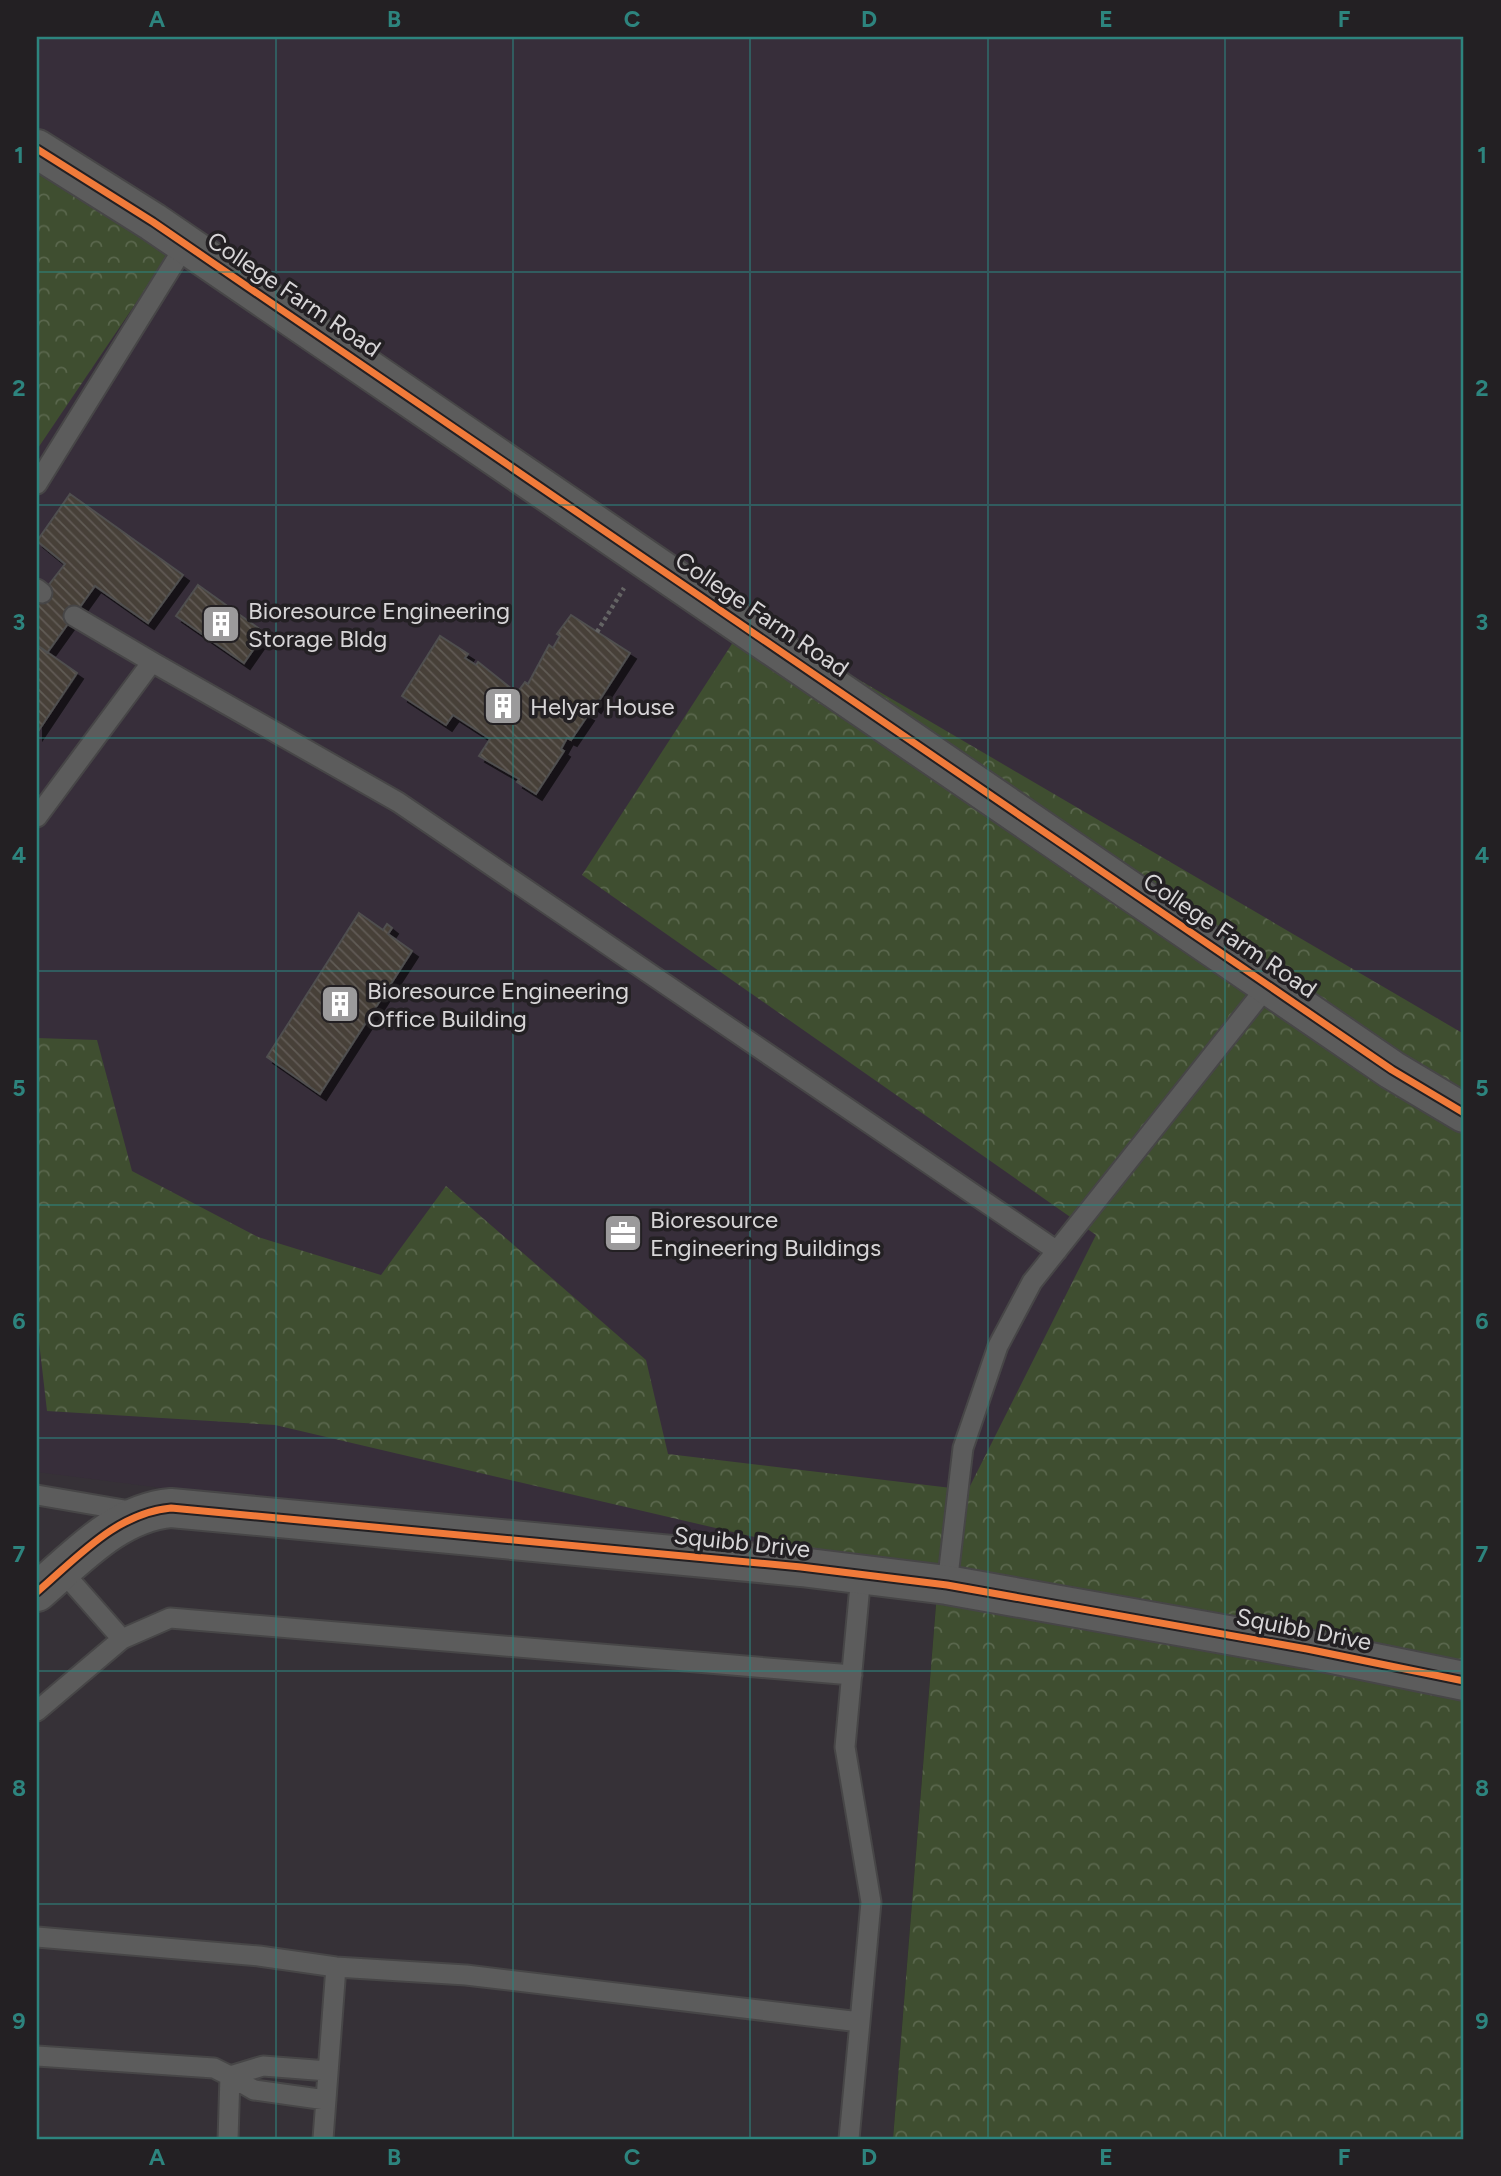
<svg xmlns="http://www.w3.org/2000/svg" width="1501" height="2176" font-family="Figtree,sans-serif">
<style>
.built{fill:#363137}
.education{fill:#372e3a}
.forest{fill:url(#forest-crowns)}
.building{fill:url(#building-back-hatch);stroke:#504f4f;stroke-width:2;filter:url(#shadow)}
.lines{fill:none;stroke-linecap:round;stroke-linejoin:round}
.service-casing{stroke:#474647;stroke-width:23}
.minor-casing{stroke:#474647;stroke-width:42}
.path{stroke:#646464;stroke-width:4.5;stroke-dasharray:3.5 3.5;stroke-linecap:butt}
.service{stroke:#5c5c5c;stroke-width:19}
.minor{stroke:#5c5c5c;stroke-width:38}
.cycleway-casing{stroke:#232023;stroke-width:11}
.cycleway{stroke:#f17a3a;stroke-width:7}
.grid{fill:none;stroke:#2d847e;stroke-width:2;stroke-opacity:0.55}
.labels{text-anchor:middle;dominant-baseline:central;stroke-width:7;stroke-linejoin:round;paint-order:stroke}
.street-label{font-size:24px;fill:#d7d5d7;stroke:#232023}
.poi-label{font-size:24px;fill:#d7d5d7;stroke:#232023;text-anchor:start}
.neatline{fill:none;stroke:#2d847e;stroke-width:2.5}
.grid-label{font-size:23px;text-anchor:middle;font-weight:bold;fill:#2d847e}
</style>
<defs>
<pattern id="forest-crowns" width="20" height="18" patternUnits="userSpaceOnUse" patternTransform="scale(1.75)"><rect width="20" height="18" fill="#3f4e30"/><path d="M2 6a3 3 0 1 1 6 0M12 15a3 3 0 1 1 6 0" fill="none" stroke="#5a674d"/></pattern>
<pattern id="building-back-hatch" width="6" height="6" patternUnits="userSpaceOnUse" patternTransform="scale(1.75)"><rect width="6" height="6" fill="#474039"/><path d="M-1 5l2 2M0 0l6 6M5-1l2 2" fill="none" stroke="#615b55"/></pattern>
<filter id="shadow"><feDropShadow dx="6" dy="6" stdDeviation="0" flood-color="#0009"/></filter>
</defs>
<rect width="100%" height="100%" fill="#2c2b2c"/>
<path class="built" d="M37 1324 938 1579 893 2139H37Z"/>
<path class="education" d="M37 37H1464V1681L931 1586 37 1472Z"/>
<path class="forest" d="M37 137 186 229 38 448 37 447Z
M750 616 1464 1034V2139H893L938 1580 275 1425 47 1411 37 1324V1038L97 1040 132 1171 258 1237 381 1275 446 1186 646 1360 668 1454 968 1490 1096 1235 582 875Z"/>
<path class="building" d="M70 494 183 575 148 623 95 586 47 653 37 645V600L65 564 37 541Z
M198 585 265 633 244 663 176 616Z
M571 615 630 653 595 707 591 704 584 713 588 715 571 740 567 738 561 749 564 751 536 794 517 782 519 779 479 756 490 739 453 715 446 725 402 696 440 636 468 654 465 658 476 665 478 662 517 693 525 682 528 684 549 645 553 648 560 636 557 634Z
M37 645 77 673 37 733Z
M359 913 383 930 387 924 392 928 388 934 412 951 320 1094 267 1057Z"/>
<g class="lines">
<g class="service-casing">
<path id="service" d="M37 484 186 244
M37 589 42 593
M152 662 398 802 1057 1251
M37 817 152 662 74 616
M37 1495 136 1512
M947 1585 963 1448 998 1346 1032 1282 1269 984
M122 1639 170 1618 852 1675
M37 1711 122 1639 62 1571
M37 1937 259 1956 336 1967 466 1975 860 2022 871 1902 845 1747 861 1574
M37 2056 214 2068 230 2076 228 2139
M326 2100 254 2090 230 2076 263 2066 328 2071
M323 2139 336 1967
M849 2139 860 2022"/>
</g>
<g class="minor-casing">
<path id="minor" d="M37 149 153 222 1392 1070 1464 1113
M37 1592C77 1558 116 1513 171 1508L801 1567 947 1585 1307 1649 1464 1681"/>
</g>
<path class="path" d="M597 632 624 588"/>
<use href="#service" class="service"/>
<use href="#minor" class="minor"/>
<g class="cycleway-casing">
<path id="cycleway" d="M37 149 153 222 1392 1070 1464 1113
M37 1592C77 1558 116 1513 171 1508L801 1567 947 1585 1307 1649 1464 1681"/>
</g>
<use href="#cycleway" class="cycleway"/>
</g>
<path class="grid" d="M276 37V2139M513 37V2139M750 37V2139M988 37V2139M1225 37V2139M37 272H1464M37 505H1464M37 738H1464M37 971H1464M37 1205H1464M37 1438H1464M37 1671H1464M37 1904H1464"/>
<defs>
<g id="building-square" transform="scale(2.0125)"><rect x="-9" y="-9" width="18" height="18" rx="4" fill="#9b9a9b" stroke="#232023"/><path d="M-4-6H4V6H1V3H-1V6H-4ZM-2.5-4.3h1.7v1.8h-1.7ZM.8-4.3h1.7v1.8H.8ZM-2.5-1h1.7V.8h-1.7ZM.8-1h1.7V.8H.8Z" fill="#fff"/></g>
<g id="office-square" transform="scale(2.0125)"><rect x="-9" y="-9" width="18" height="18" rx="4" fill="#9b9a9b" stroke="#232023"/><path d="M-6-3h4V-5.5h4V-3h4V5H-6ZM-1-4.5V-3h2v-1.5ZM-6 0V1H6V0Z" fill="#fff"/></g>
</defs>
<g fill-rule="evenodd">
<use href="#building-square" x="221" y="624"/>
<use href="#building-square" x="503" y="706"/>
<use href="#building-square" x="340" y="1004"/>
<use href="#office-square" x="623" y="1233"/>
</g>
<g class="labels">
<g class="street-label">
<text transform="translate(294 294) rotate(34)">College Farm Road</text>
<text transform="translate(762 614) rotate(34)">College Farm Road</text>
<text transform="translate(1230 935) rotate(34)">College Farm Road</text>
<text transform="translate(742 1542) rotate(6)">Squibb Drive</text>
<text transform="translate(1304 1629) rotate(11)">Squibb Drive</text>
</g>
<g class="poi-label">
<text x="248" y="610">Bioresource Engineering<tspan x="248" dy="28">Storage Bldg</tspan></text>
<text x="530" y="706">Helyar House</text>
<text x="367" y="990">Bioresource Engineering<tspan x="367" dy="28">Office Building</tspan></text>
<text x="650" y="1219">Bioresource<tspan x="650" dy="28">Engineering Buildings</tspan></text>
</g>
</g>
<rect width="1501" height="2176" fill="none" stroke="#232023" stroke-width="77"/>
<rect x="38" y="38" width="1424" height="2100" class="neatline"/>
<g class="grid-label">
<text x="157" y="27">A</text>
<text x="394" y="27">B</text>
<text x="632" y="27">C</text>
<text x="869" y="27">D</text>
<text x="1106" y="27">E</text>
<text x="1344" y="27">F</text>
<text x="19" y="163">1</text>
<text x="1482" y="163">1</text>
<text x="19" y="396">2</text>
<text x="1482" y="396">2</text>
<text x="19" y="630">3</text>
<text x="1482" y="630">3</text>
<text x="19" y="863">4</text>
<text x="1482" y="863">4</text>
<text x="19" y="1096">5</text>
<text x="1482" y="1096">5</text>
<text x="19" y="1329">6</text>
<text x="1482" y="1329">6</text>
<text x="19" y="1562">7</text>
<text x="1482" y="1562">7</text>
<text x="19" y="1796">8</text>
<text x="1482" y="1796">8</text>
<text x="19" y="2029">9</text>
<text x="1482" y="2029">9</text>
<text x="157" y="2165">A</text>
<text x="394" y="2165">B</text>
<text x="632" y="2165">C</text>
<text x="869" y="2165">D</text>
<text x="1106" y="2165">E</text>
<text x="1344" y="2165">F</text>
</g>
</svg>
